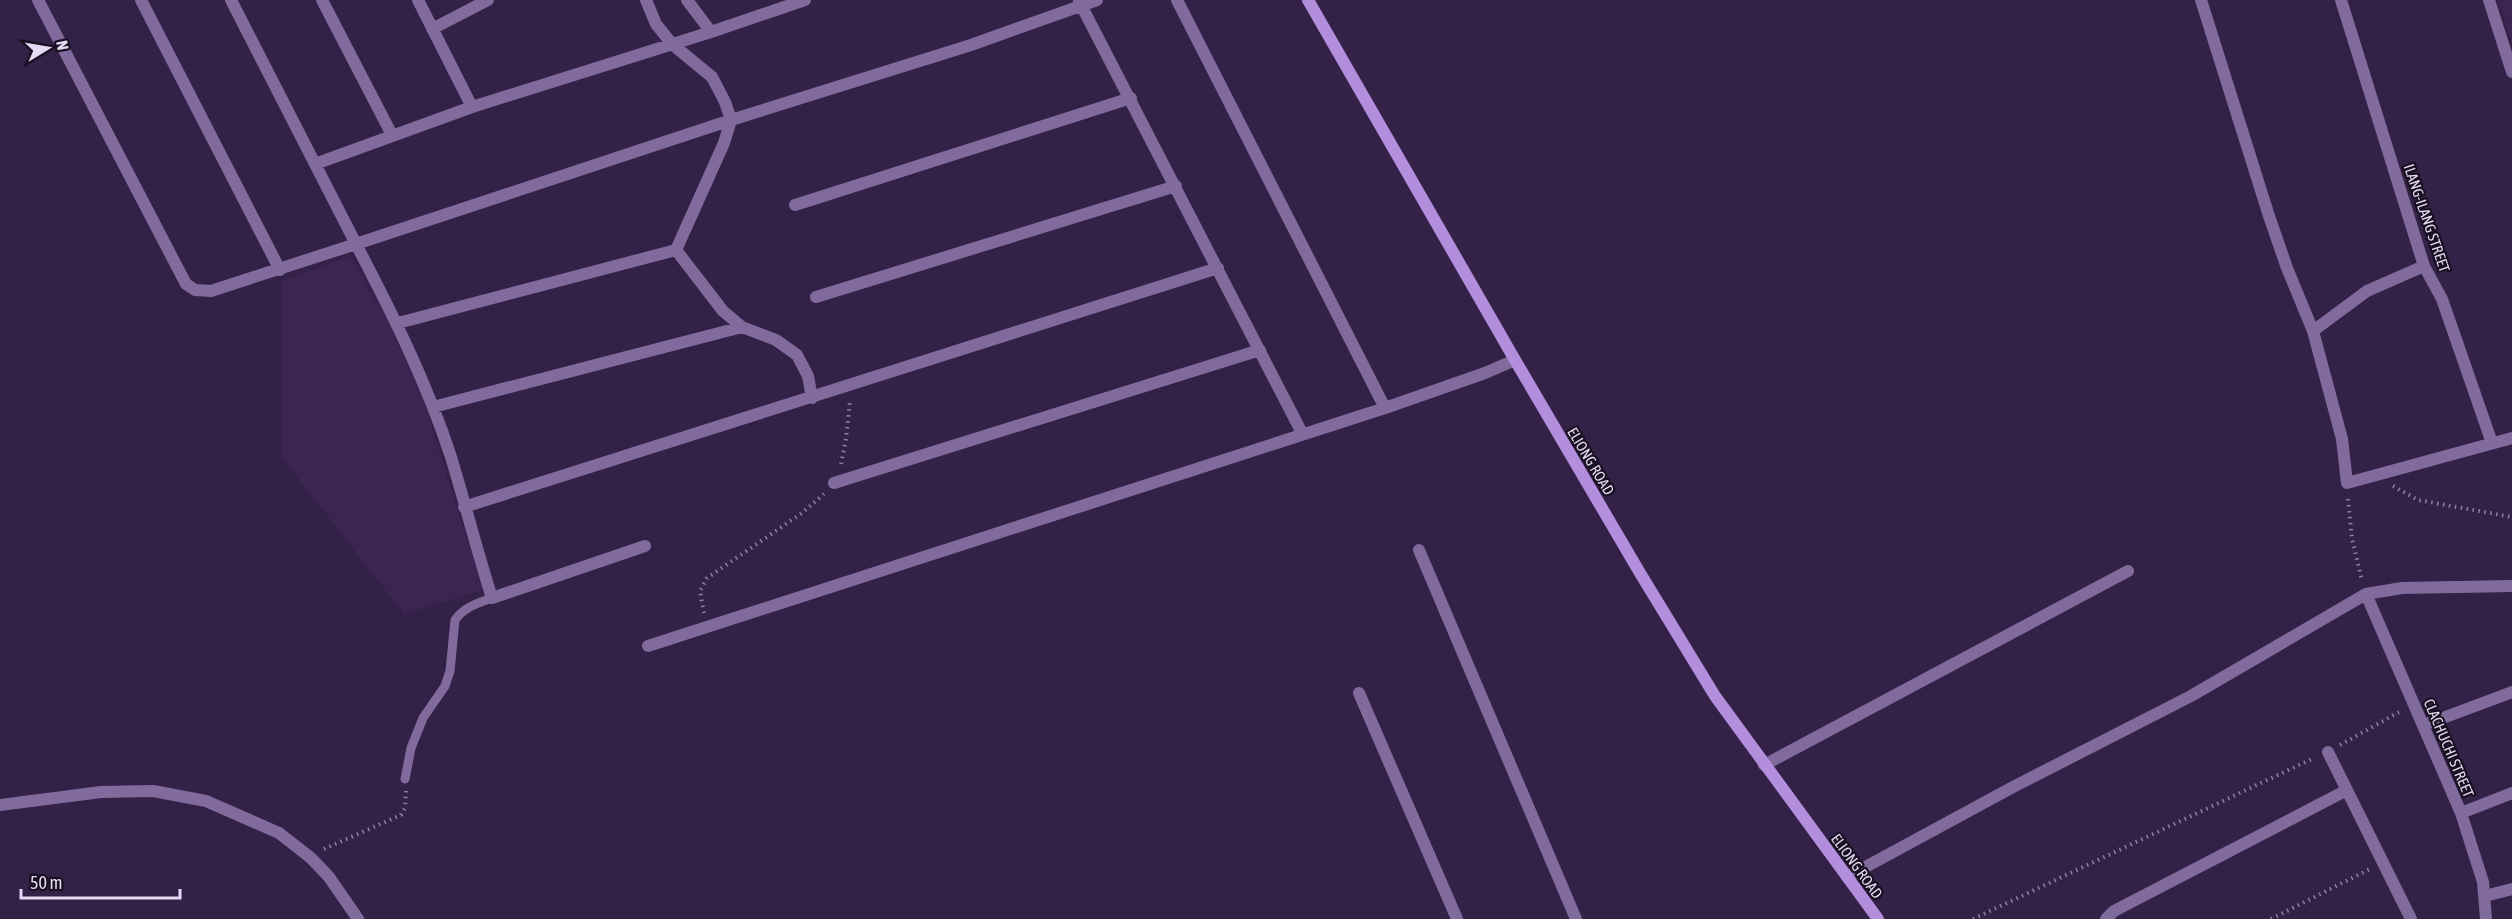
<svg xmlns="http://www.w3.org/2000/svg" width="2512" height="919" font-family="'Asap Condensed',sans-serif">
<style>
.built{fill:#3c2553}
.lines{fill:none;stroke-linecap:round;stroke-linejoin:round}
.path{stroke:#8e809f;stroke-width:4;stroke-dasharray:1.5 4.5;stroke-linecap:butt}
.service{stroke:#816b9c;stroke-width:9}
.minor{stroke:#816b9c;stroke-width:12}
.secondary{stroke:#b28edc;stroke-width:12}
.labels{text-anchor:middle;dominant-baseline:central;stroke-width:4.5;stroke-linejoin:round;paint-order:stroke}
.street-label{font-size:15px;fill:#e5daf3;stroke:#181021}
</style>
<rect width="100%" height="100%" fill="#342148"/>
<path class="built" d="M2498 0H2512V44Z
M351 256 390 326 423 399 483 590 404 614 281 456 282 281Z"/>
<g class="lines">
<path class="path" d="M841 464 846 439 850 401
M2393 486 2418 500 2512 517
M2348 499 2352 539 2362 580
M704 613 700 591 707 578 802 513 824 494
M2340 745 2401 711
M324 849 401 815 405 808 406 791
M1973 919 2314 758
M2271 919 2370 869"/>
<path class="service" d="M405 779 411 748 423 718 445 686 450 671 455 620C464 607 478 603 492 598"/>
<path class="minor" d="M38 0 186 284 195 290 211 291 356 244 231 0
M141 0 280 270
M322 0 392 135
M418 0 472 107
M646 0 656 24 672 44 712 77 725 102 731 120 724 143 676 250 723 311 742 327 776 340 797 355 808 376 812 398
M687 0 711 32
M1177 0 1385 408
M2201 0 2269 216 2287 268 2313 331 2342 439 2347 483 2512 438
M2341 0 2424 266 2442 299 2492 443
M2489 0 2512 72
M1079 1 1302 433
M432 29 488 0
M315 164 472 107 711 32 805 0
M795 205 1131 98
M816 297 1176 186
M398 323 676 250
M2313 331 2367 291 2424 266
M433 407 742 327
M834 483 1260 350
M464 507 1218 268
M645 546 492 598C477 551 465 503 451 457 427 383 392 313 356 244L731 120 971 45 1097 0
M1419 550 1576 919
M2366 594 2461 813 2483 882 2486 919
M648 646 1385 408 1485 373 1515 360
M1359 693 1457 919
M2424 725 2512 692
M2328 752 2411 919
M1764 765 2128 571
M0 805 101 792 153 791 206 801 279 833 311 858 329 877 358 919
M2461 813 2512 793
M1847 877 2013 787 2191 696 2366 594 2402 588 2512 586
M2485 896 2512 889
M2106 919 2114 911 2347 790"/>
<path class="secondary" d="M1308 0 1515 360 1640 573 1715 696 1878 919"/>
</g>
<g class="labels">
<g class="street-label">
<text transform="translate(2427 218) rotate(71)">ILANG-ILANG STREET</text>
<text transform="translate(1591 461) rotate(59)">ELIONG ROAD</text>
<text transform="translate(2449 748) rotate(67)">CLACHUCHI STREET</text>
<text transform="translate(1857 866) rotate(54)">ELIONG ROAD</text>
</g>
</g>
<g transform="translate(48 48) rotate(79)" stroke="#181021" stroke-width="4.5" paint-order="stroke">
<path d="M0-4.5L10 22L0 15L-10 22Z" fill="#e5daf3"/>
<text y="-9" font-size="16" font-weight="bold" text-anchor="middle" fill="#e5daf3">N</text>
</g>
<path d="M21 889v9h159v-9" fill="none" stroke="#e5daf3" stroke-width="3"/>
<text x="30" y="889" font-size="18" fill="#e5daf3" stroke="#181021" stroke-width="4.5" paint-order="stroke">50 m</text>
</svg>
